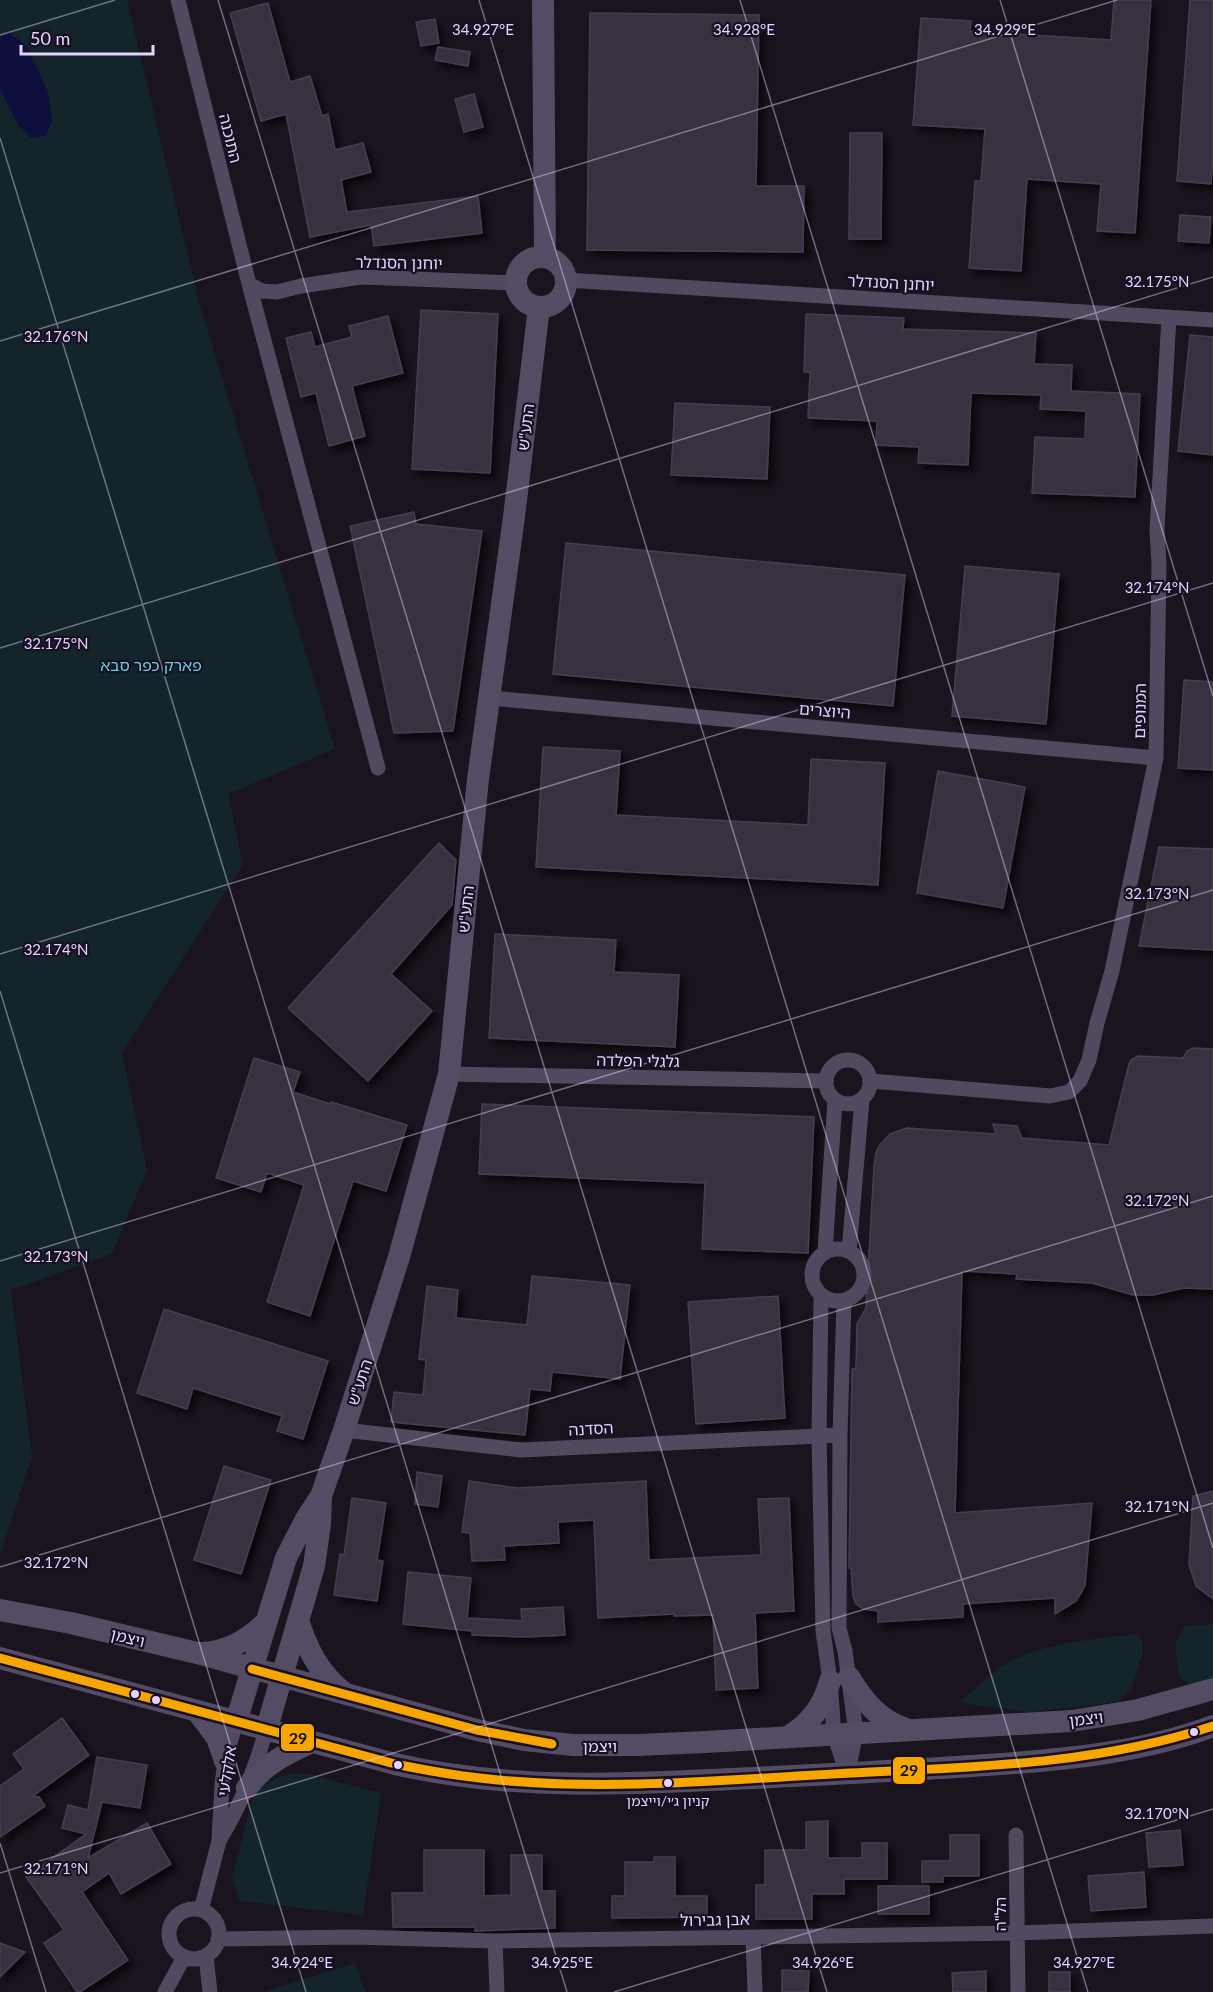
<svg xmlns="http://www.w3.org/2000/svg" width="1213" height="1992" font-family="Lato,'Noto Sans Hebrew',sans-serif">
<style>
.green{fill:#13242b}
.water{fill:#0d103c}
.building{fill:#383240;stroke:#473e52;stroke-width:1.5;filter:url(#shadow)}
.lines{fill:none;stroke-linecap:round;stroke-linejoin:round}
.street{stroke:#50495f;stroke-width:15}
.secondary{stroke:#544b65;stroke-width:22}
.bus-1-casing{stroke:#180f23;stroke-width:14}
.bus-1{stroke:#f7a600;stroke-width:9}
.ticks{fill:none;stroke:#e4d3fd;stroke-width:1.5;stroke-opacity:0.45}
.bus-dot{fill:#e4d3fd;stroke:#180f23;stroke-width:2}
.labels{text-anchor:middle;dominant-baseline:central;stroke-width:4.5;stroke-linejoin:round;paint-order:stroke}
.bus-label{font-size:14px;fill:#e4d3fd;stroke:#180f23}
.street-label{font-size:16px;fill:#e4d3fd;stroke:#180f23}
.park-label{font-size:16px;fill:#62d5da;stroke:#180f23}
.ticks-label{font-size:15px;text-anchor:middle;fill:#e4d3fd;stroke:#180f23;stroke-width:4.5;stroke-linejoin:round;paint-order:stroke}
.line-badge{stroke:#180f23;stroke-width:2}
.pale-badge-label{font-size:16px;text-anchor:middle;font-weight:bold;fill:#111}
</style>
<defs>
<filter id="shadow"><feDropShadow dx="5.5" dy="5.5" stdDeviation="3" flood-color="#0009"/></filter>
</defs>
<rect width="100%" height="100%" fill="#19141e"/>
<path class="green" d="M0 0H127L199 302 335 749 228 794 243 865 122 1053 147 1170 112 1254 11 1290 32 1456 0 1556Z
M1213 1624V1688H1194L1179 1676 1175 1644 1184 1626Z
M1136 1634 1142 1640 1143 1652 1132 1687 1118 1702 1031 1712 958 1703C977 1687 998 1665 1022 1656 1058 1641 1098 1639 1136 1634Z
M289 1774H307L381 1793 363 1915 239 1901 232 1877 253 1797C263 1783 273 1779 289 1774Z
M355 1963 366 1992H263Z"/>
<path class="water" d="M8 32 27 46 48 92 52 121 46 136 31 138 18 125 0 89V37Z"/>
<path class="building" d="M1114 0H1151L1135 233 1097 231 1101 184 1027 179 1021 271 969 268 975 181H981L985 129 913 125 921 18 971 21 970 31 1111 40Z
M1190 0H1213V157L1211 184 1177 181Z
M268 3 290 82 310 76 322 116 328 114 335 150 363 143 371 172 341 180 347 212 478 196 482 233 374 246 371 225 310 237 286 114 261 121 230 13Z
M590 13 759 15 756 186H804L803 252 587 250Z
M435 19 439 43 421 46 416 22Z
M438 47 470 52 468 66 435 60Z
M474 94 483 127 464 132 455 99Z
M850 133H882L881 239H849Z
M1180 215 1211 217 1209 243 1178 241Z
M421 310 498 314 490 473 412 469Z
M806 314 904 318 903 329 1036 333 1034 364 1072 365 1071 391 1140 394 1135 497 1032 493 1035 437 1085 439 1086 411 1040 409 1041 395 971 393 968 465 918 463 919 447 876 445 877 421 808 418 810 372H804Z
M388 316 403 373 352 386 365 436 329 446 316 393 301 397 286 338 311 332 315 347 352 337 349 326Z
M1190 335 1213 337V455L1178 451Z
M675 403 770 407 767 479 671 475Z
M414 512 416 524 482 531 453 731 394 733 350 526Z
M566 543 905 575 893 706 553 674Z
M965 566 1059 574 1046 724 952 716Z
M1184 680 1213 682V770L1178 768Z
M543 747 620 751 616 815 808 825 811 759 885 763 878 885 536 867Z
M938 771 1025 787 1003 908 917 893Z
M439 843 456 860 452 905 391 974 432 1011 368 1081 288 1008Z
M1159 847 1213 849V950L1139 946Z
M495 934 616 940 614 972 679 975 675 1047 489 1038Z
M1193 1048 1213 1049V1289L1184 1288 1153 1295H1133L1092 1283 1016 1279 1017 1274 962 1271 955 1513 1092 1503 1085 1585 1081 1593 1076 1601 1055 1614V1598L963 1604V1617L878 1622V1611L863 1609 856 1604 853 1596 851 1568H849L852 1369 856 1368 857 1324 866 1308 874 1166 876 1153 879 1146 890 1134 907 1128 996 1134 993 1124 1017 1126 1022 1138 1109 1145 1129 1064 1131 1060 1138 1056 1183 1058 1187 1051Z
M254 1058 300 1072 293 1092 330 1104 331 1102 407 1125 386 1191 353 1181 310 1316 267 1302 304 1185 267 1173 261 1192 216 1178Z
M482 1104 814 1117 808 1253 702 1249 705 1183 479 1174Z
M532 1276 630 1285 620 1379 552 1372 550 1391 530 1389 525 1435 391 1422 394 1392 423 1395 426 1360 419 1359 427 1286 458 1290 456 1318 527 1325Z
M778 1296 785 1418 696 1424 688 1302Z
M164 1309 328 1361 303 1439 277 1431 282 1416 193 1388 187 1409 137 1393Z
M224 1466 271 1480 241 1574 194 1560Z
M417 1472 442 1476 438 1507 415 1504Z
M469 1481 517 1488 646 1481 649 1560 761 1555 758 1499 789 1498 794 1611 755 1613 758 1688 716 1690 713 1615 674 1616V1614L598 1618 594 1520 558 1522 559 1543 504 1546 505 1560 472 1561 470 1533 462 1532Z
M1213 1491V1599L1196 1586 1189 1565 1193 1496Z
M352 1498 386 1503 377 1560 383 1561 377 1601 334 1595 340 1554 344 1555Z
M408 1572 471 1578 467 1618 522 1621 521 1609 563 1607 565 1635 525 1637 472 1635V1631L403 1624Z
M62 1718 89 1755 33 1796 39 1797 45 1806 0 1837V1786L24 1769 13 1754Z
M97 1757 147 1765 140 1808 102 1802 88 1858 147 1823 171 1864 121 1894 109 1873 82 1892 128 1960 80 1992H77L44 1943 64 1930 26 1877 86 1834 62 1828 68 1805 88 1810Z
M828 1821V1858H862V1843H887V1879H844V1894H812V1919H756V1885H765V1850H806V1822Z
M1180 1830 1183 1865 1149 1867 1146 1833Z
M950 1835H979V1876H943V1882H922V1861H950Z
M424 1850H484V1896L511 1895V1855H542V1891H555V1928L475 1931V1927H393L392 1893H424Z
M654 1857H675V1896H707V1917L612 1918V1896H625V1862H654Z
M1144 1872 1146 1907 1091 1911 1088 1876Z
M878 1886H929V1914H878Z
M0 1943 25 1952 0 1977Z
M782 1970 809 1971 808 1992H782Z
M986 1971V1992H953L952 1973Z
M1049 1972H1070V1992H1049Z"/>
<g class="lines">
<path class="street" d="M178 0 249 284 378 768
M566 280 1213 320
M249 284 262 291 277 292 301 286 361 277 516 283
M490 698 1156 758
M826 1082a22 22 0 1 1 44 0a22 22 0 1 1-44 0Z
M449 1074 826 1081
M871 1081 1050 1096 1069 1092 1080 1081 1089 1060 1097 1023 1112 971 1156 758 1159 564 1157 529 1169 317
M812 1275a26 26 0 1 1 52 0a26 26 0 1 1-52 0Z
M849 1251 862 1100
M825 1252 835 1100
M821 1295 819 1435 823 1631 830 1681 834 1734 847 1774
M844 1300 840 1435 839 1628 845 1651 856 1733 848 1771
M344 1430 521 1450 840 1435
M1016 1835 1018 1992
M220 1839C241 1805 255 1769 266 1731
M169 1934a25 25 0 1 1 50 0a25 25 0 1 1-50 0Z
M201 1910 219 1841 222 1784 225 1761 236 1722
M753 1937 755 1992
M218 1939 353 1937 495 1941 1017 1933 1213 1926
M495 1941 497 1992
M206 1956 210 1992
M165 1992 184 1957"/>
<path class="secondary" d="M543 0 545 257
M516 282a25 25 0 1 1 50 0a25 25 0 1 1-50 0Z
M0 1610 71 1623 197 1653 477 1730 524 1740 573 1745H639L705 1742 1072 1721 1138 1710 1213 1689
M298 1620C307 1649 319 1673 343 1692
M201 1653C227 1652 248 1640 266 1622
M0 1658 395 1764C533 1796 674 1781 814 1775 871 1772 929 1769 986 1765 1062 1760 1141 1753 1213 1726
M849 1677C864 1701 878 1720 906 1729
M197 1711 217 1738 225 1761
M236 1722 286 1558 306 1519 321 1496 344 1430 399 1257 449 1074 478 779 514 517 539 307
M266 1731 314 1566 320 1524 321 1496
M788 1737C810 1723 823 1707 830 1681
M247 1788C262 1766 285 1754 310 1743"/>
<g class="bus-1-casing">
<path id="bus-1" d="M0 1658 395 1764C429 1771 463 1777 498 1780 615 1791 734 1779 851 1773 972 1767 1097 1765 1213 1726
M252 1669 477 1730 552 1744"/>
</g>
<use href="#bus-1" class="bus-1"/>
</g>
<path class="ticks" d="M218 0 827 1992M479 0 1088 1992M740 0 1213 1548M1000 0 1213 696M0 35 115 0M0 138 567 1992M0 341 1117 0M0 648 1213 277M0 954 1213 583M0 991 306 1992M0 1261 1213 890M0 1567 1213 1196M0 1843 46 1992M0 1873 1213 1503M614 1992 1213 1809"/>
<g class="bus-dot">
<circle cx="135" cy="1694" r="5"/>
<circle cx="156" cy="1700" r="5"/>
<circle cx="1194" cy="1732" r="5"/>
<circle cx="398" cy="1765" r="5"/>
<circle cx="668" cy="1783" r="5"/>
</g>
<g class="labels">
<g class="bus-label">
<text x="668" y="1800">קניון ג׳י/וייצמן</text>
</g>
<g class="street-label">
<text transform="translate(231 138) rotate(76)">התוכנה</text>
<text transform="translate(399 262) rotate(1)">יוחנן הסנדלר</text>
<text transform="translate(891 282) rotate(3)">יוחנן הסנדלר</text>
<text transform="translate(525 427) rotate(-83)">התע"ש</text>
<text transform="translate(825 710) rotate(5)">היוצרים</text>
<text transform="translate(1139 711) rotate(-89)">המנופים</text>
<text transform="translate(465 909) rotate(-84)">התע"ש</text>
<text transform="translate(638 1060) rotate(1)">גלגלי הפלדה</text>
<text transform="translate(359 1382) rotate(-72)">התע"ש</text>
<text transform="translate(591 1428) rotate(-3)">הסדנה</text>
<text transform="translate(128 1637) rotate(14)">ויצמן</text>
<text transform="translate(1086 1718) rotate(-7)">ויצמן</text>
<text x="600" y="1745">ויצמן</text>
<text transform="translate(226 1771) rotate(-81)">אלקלעי</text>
<text transform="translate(999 1914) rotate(-90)">הל"ה</text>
<text transform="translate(715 1919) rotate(-1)">אבן גבירול</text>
</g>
<g class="park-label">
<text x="151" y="664">פארק כפר סבא</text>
</g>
</g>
<g class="ticks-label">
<text x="483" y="35">34.927°E</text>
<text x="744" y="35">34.928°E</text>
<text x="1005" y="35">34.929°E</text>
<text x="1157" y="287">32.175°N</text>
<text x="56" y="342">32.176°N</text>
<text x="1157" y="593">32.174°N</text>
<text x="56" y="649">32.175°N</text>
<text x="1157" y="899">32.173°N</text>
<text x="56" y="955">32.174°N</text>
<text x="1157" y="1206">32.172°N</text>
<text x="56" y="1262">32.173°N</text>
<text x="1157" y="1512">32.171°N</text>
<text x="56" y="1568">32.172°N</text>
<text x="1157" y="1819">32.170°N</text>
<text x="56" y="1874">32.171°N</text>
<text x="302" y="1968">34.924°E</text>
<text x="562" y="1968">34.925°E</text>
<text x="823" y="1968">34.926°E</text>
<text x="1084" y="1968">34.927°E</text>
</g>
<g class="line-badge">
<rect x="280" y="1723" width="35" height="29" rx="6" fill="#f7a600"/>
<rect x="892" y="1756" width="34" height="29" rx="6" fill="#f7a600"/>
</g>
<g class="pale-badge-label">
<text x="298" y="1744">29</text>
<text x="909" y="1776">29</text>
</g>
<path d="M21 45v9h132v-9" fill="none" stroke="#e4d3fd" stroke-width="3"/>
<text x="30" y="45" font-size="18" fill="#e4d3fd" stroke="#180f23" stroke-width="4.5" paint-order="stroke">50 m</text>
</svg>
